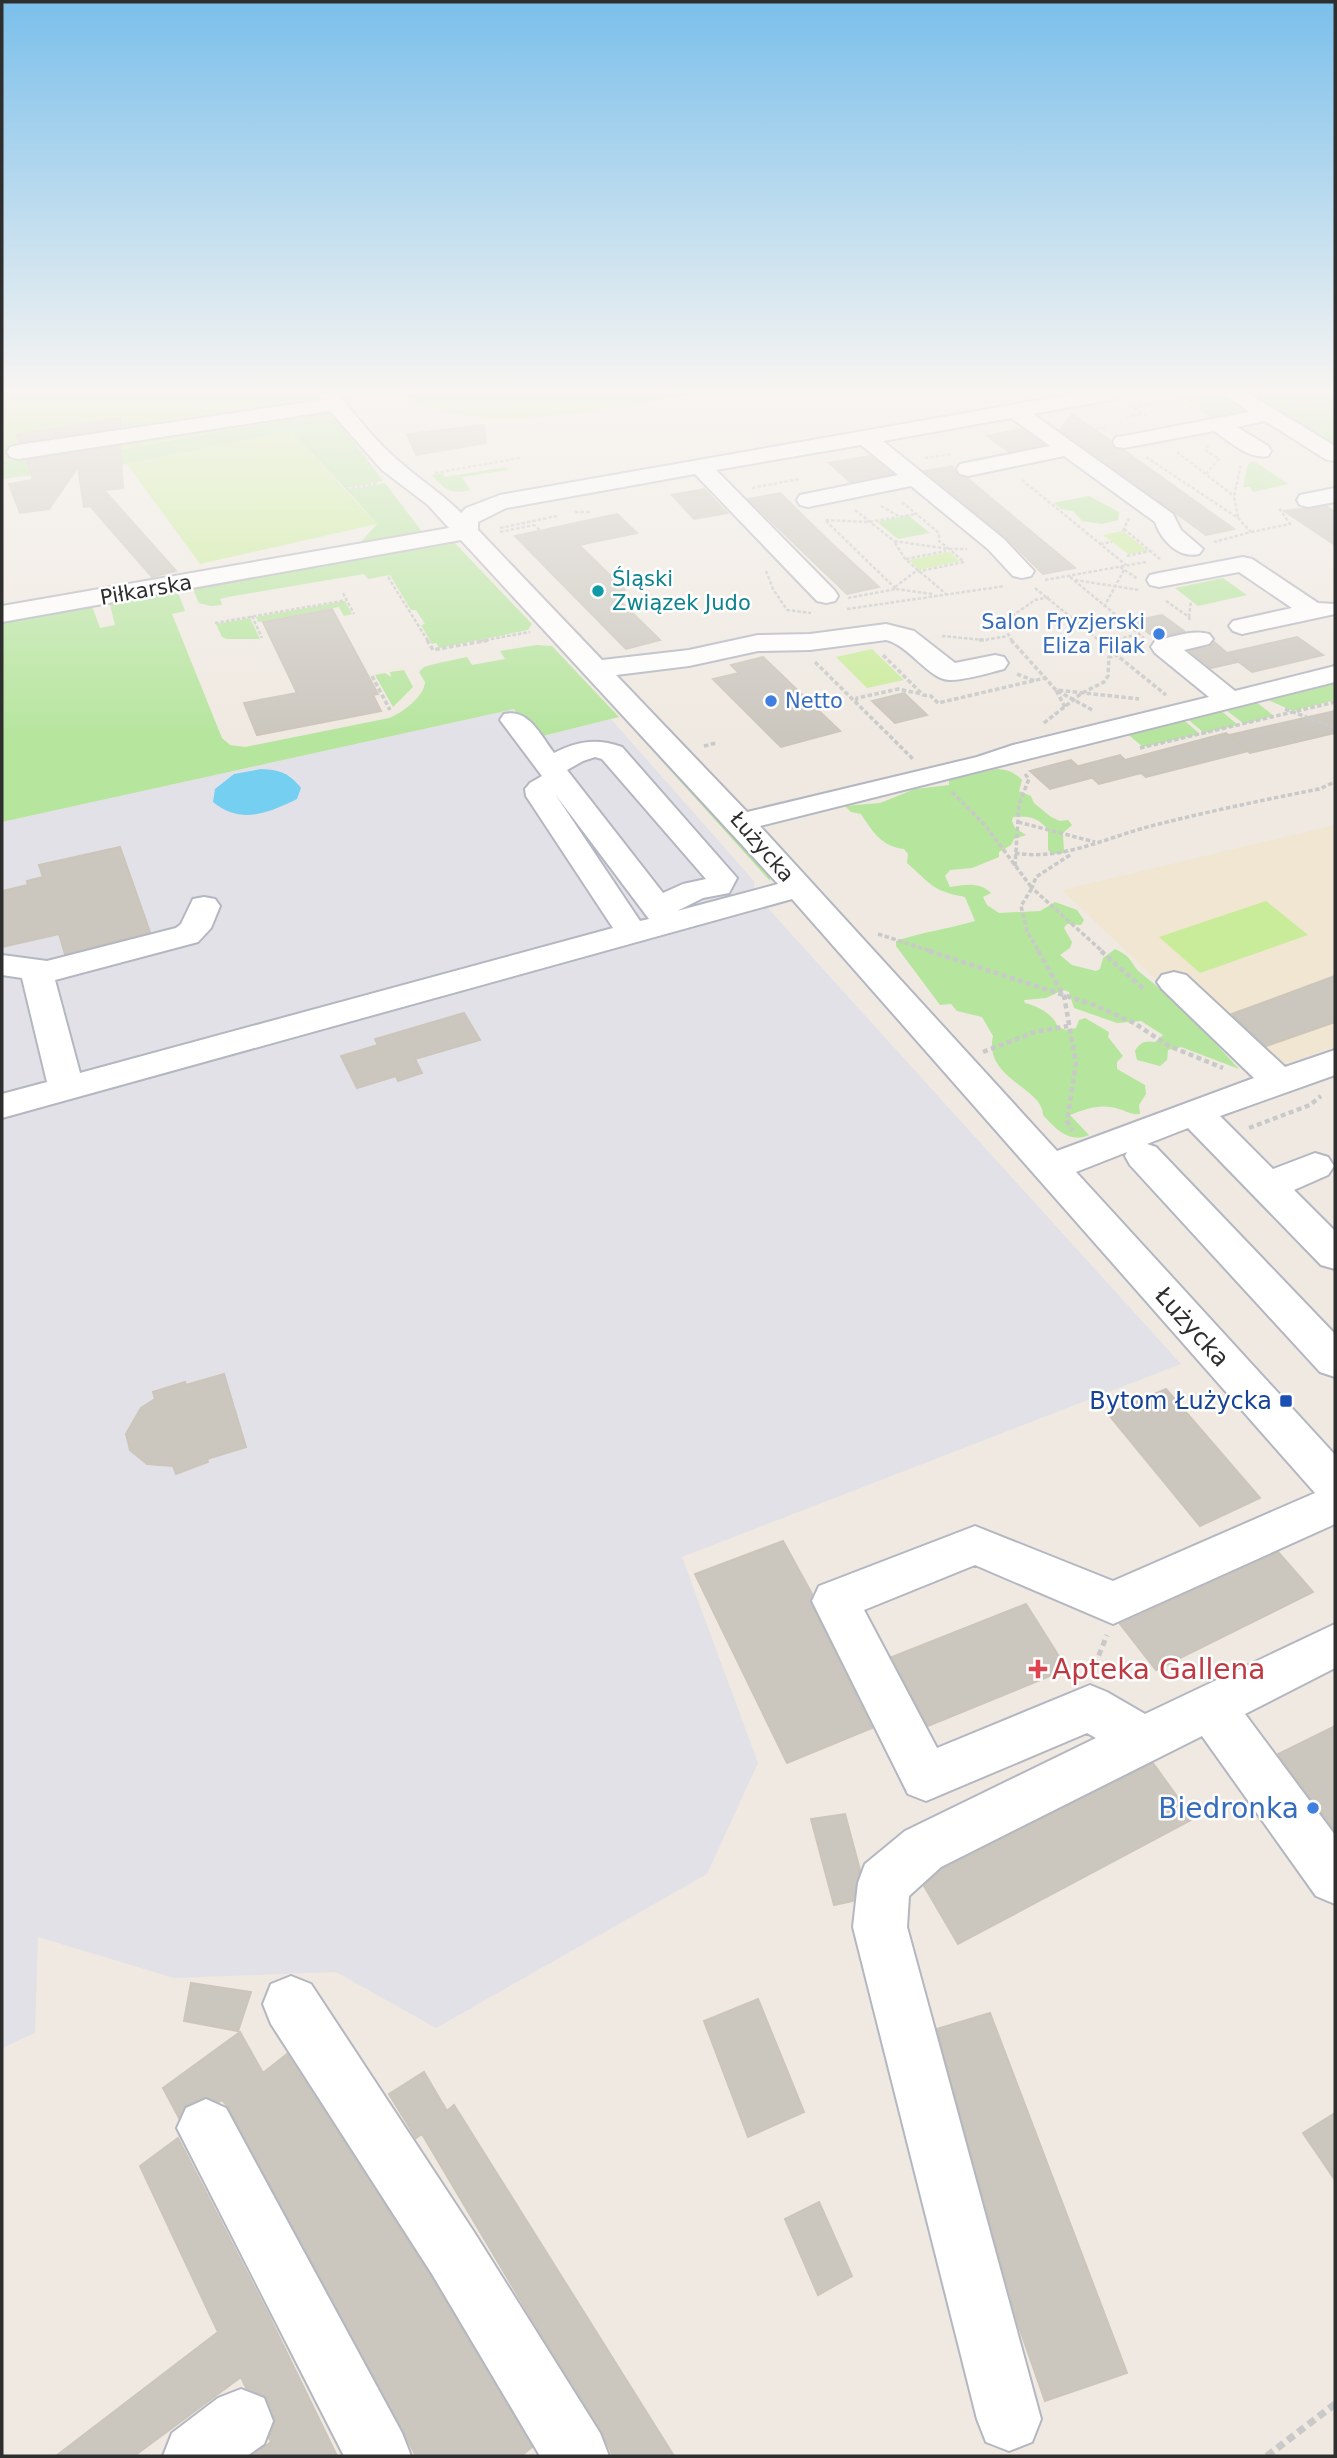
<svg xmlns="http://www.w3.org/2000/svg" width="1337" height="2458" font-family="'DejaVu Sans',sans-serif">
<style>
.industrial{fill:#e3e1e8}
.education{fill:#f0e6d1}
.green{fill:#b6e59e}
.pitch{fill:#c9ec9a}
.water{fill:#75cff0}
.building{fill:#cbc7bf;stroke:#cbc5ba;stroke-width:2}
.lines{fill:none;stroke-linecap:round;stroke-linejoin:round}
.minor-casing{stroke:#b4b7c1;stroke-width:4}
.path-far4{stroke:#c9c9c9;stroke-width:2.5;stroke-dasharray:3.5 2;stroke-linecap:butt}
.path-far3{stroke:#c9c9c9;stroke-width:3.5;stroke-dasharray:4.5 2.5;stroke-linecap:butt}
.path-far2{stroke:#c9c9c9;stroke-width:4.5;stroke-dasharray:5 3.5;stroke-linecap:butt}
.path-far1{stroke:#c9c9c9;stroke-width:5;stroke-dasharray:6 4.5;stroke-linecap:butt}
.path{stroke:#c9c9c9;stroke-width:7;stroke-dasharray:8 5;stroke-linecap:butt}
.minor{fill:#fff;fill-rule:evenodd}
.culture-dot{fill:#0f9aa8;stroke:#fff;stroke-width:2.5}
.shop-dot{fill:#3f7fe0;stroke:#fff;stroke-width:2.5}
.transit-dot{fill:#1a4fb4;stroke:#fff;stroke-width:2.5}
.health-dot{fill:#e0444e;stroke:#fff;stroke-width:2.5}
.labels{text-anchor:middle;dominant-baseline:central;stroke-width:5;stroke-linejoin:round;paint-order:stroke}
.far-culture-label{font-size:21px;fill:#0d838f;stroke:#fff;text-anchor:start}
.far-street-label{font-size:21px;fill:#2e2e2e;stroke:#fff}
.far-shop-label{font-size:21px;fill:#366cbe;stroke:#fff;text-anchor:end}
.street-label{font-size:24px;fill:#2e2e2e;stroke:#fff}
.transit-label{font-size:24px;fill:#164399;stroke:#fff;text-anchor:end}
.near-health-label{font-size:28px;fill:#be3a42;stroke:#fff;text-anchor:start}
.near-shop-label{font-size:28px;fill:#366cbe;stroke:#fff;text-anchor:end}
</style>
<rect width="100%" height="100%" fill="#efe9e1"/>
<path class="industrial" d="M515 709 536 738 611 719 754 881V893L1181 1364 682 1557 758 1763 707 1874 436 2028 336 1972 174 1978 38 1937 35 2033 2 2048V822Z"/>
<path class="education" d="M1335 825V1047L1255 1074 1062 890Z"/>
<path class="green" d="M1242 393H1335V449Z
M1225 396 1253 413 1217 422 1187 401Z
M331 411 383 481 345 488 290 431 127 464 2 479V461L114 451Z
M1254 461 1288 484 1253 492 1250 487H1243L1248 464Z
M506 467 508 470 462 477 470 490C452 495 443 489 432 475L443 473 445 477Z
M385 483 423 533 180 575 361 542 377 524 347 490Z
M1089 496 1119 512 1118 520 1102 524 1082 521 1073 511 1061 509 1053 503Z
M915 514 909 516 930 533 898 539 877 522Z
M453 541 532 624 528 630 439 648 436 643 432 644 421 625 425 624 416 610H411L390 575 368 579 364 574 233 596 220 599 222 605 211 606 199 603 194 592 196 586Z
M1223 578 1247 595 1198 606 1175 588Z
M173 591 179 595 185 611 172 614 222 738 230 745 245 747 389 718C402 713 424 697 425 682L419 672 424 667 434 664 467 657 472 665 505 659 500 651 536 645 552 646 619 717 535 738 514 709 2 822V623L92 606 100 628 115 625 109 601Z
M345 601 352 614 344 616 339 607 258 622 256 617Z
M250 618 260 639H227L222 637 216 624Z
M560 648 566 651 770 875V881Z
M404 670 413 687 393 707 375 675 385 673 391 677 390 672Z
M1335 682V700L1293 711 1266 699Z
M1254 700 1274 716 1244 724 1222 707Z
M1218 708 1238 725 1204 733 1184 716Z
M1180 717 1200 734 1143 747 1124 731Z
M997 769C1008 770 1014 772 1022 780L1019 791 1031 796 1034 803 1051 817 1060 821 1068 820 1072 825 1063 833 1064 853 1052 854 1048 850V829C1036 817 1030 816 1013 817L1012 821 1015 828 1026 835 1014 839 1011 845 999 852V857L972 868 950 870 945 876 950 887C965 885 979 881 991 893L983 897 987 905 999 913 1040 911 1055 902 1077 910 1084 920 1081 925 1067 924 1064 928 1072 942 1070 948 1060 955 1072 965 1096 971 1100 969 1103 958 1115 949C1135 958 1130 965 1142 974 1178 1002 1208 1035 1239 1069L1181 1047 1168 1050 1167 1060 1160 1066 1137 1060 1135 1051C1139 1043 1145 1040 1155 1042L1163 1035 1141 1021 1117 1023 1074 1008 1069 992 1063 990 1046 998 1024 1000 1025 1003C1038 1006 1053 1014 1058 1027L1066 1030 1076 1028 1079 1020 1085 1018 1109 1032 1108 1037 1123 1056 1117 1062V1069L1145 1085 1146 1094 1139 1105 1140 1114C1130 1115 1127 1111 1119 1109 1100 1103 1086 1109 1070 1115L1089 1135C1069 1144 1055 1128 1043 1115 1043 1088 983 1078 993 1036L982 1017 957 1011 951 1004 940 1005 896 946V941C922 932 948 929 975 921L965 897C932 891 931 884 907 863L908 854 904 849C882 847 872 831 861 814L851 812 845 806 880 803 915 789 949 785V780Z"/>
<path class="pitch" d="M2 393H317L331 411 117 450 2 461Z
M398 393H700C614 407 477 442 398 393Z
M290 431 377 524 200 564 127 464Z
M1123 531 1148 551 1128 554 1103 535Z
M949 552 960 561 919 570 909 560Z
M872 649 904 680 867 688 836 657Z
M1266 901 1308 935 1200 973 1159 937Z"/>
<path class="water" d="M261 769C280 770 289 773 301 788L297 799C268 813 241 825 213 802L215 789 234 774Z"/>
<path class="building" d="M1072 414 1111 441 1114 448 1125 451 1234 529 1206 535 1060 430Z
M120 418V427L20 442 16 435Z
M484 425 486 443 416 455 407 434Z
M1022 429 1044 445 1009 452 987 436Z
M120 446 123 488 104 490 176 571 152 577 90 506 84 507 78 467 49 509 20 513 9 484 33 480 27 460Z
M870 456 892 474 850 482 829 463Z
M952 466 958 475 967 478 1075 568 1043 574 1006 537 924 471Z
M704 489 727 513 694 519 672 495Z
M780 493 831 543 879 587 847 594 748 499Z
M1326 506 1335 512V545L1284 511Z
M617 514 637 533 579 545 625 590 612 593 660 640 626 649 515 536Z
M332 609 378 694 373 695 381 711 257 735 244 703 297 693 263 622Z
M1162 615 1184 631 1155 638 1133 621Z
M1297 637 1323 655 1252 672 1231 656 1238 662 1211 668 1190 651 1210 647 1214 642 1227 653Z
M763 657 840 731 781 747 713 679 739 673 731 665Z
M904 693 927 715 895 723 872 701Z
M1335 711V733L1250 753 1229 735Z
M1226 733 1248 751 1146 777 1141 773 1099 784 1079 766 1120 755 1125 760Z
M1071 760 1091 778 1050 789 1030 771Z
M120 847 150 932 65 954 59 934 2 947V891L28 885 27 881 43 877 39 865Z
M1335 976V1022L1266 1046 1232 1014Z
M464 1013 480 1040 415 1059 422 1073 398 1081 396 1076 357 1088 341 1056 378 1045 375 1039Z
M224 1374 246 1447 207 1459 208 1462 176 1474 173 1466 147 1464 130 1450 126 1434 141 1408 155 1399 153 1392 185 1382 186 1385Z
M1166 1389 1260 1498 1200 1526 1108 1414Z
M783 1541 812 1594 810 1602 872 1728 787 1763 695 1574Z
M1278 1552 1313 1592 1156 1670 1120 1624Z
M1026 1604 1067 1669 928 1726 892 1657Z
M1335 1726V1831L1278 1754Z
M1153 1763 1193 1819 958 1944 924 1886 942 1869Z
M845 1814 860 1870 853 1901 834 1905 811 1819Z
M191 1983 251 1992 238 2031 184 2021Z
M758 1999 804 2112 748 2137 704 2021Z
M990 2013 1127 2373 1045 2401 1018 2324 937 2029Z
M240 2032 263 2073 287 2054 430 2275 532 2447 521 2456H416L228 2107 222 2100 219 2102 205 2097 185 2106 179 2118 163 2088Z
M424 2072 447 2111 454 2105 674 2456H613L602 2432 530 2316 422 2134 416 2138 389 2094Z
M1335 2113V2180L1303 2133Z
M178 2138 268 2314 337 2456H252L271 2442 269 2438 275 2420 266 2397 246 2388 241 2377 134 2456H56L218 2332 140 2166Z
M819 2202 852 2276 818 2295 785 2219Z"/>
<g class="lines">
<g class="minor-casing">
<path id="minor" d="M317 393H338C357 418 377 443 401 463 421 481 443 494 461 513L466 508 500 495 1079 393H1126L1116 399 1033 414 1173 514 1181 530 1203 549 1199 554C1179 559 1161 540 1155 522L1064 456 968 476 960 474 957 469 960 464 1050 446 1011 418 883 441 1004 539 1034 571 1031 576 1022 578 1013 576 988 549 911 486 808 507 800 505 797 500 800 495 898 475 861 445 716 470 835 591 838 596 835 601 826 603 817 601 695 474 506 508 478 522V530L602 660 689 650 758 635 810 634 886 624 914 631 955 663 995 655 1004 657 1008 663 1004 669C988 673 967 680 950 680 929 680 909 645 886 640L810 650 758 651 689 666 616 675 747 812 977 757 1013 745 1209 697 1155 653 1151 647 1155 641C1172 637 1192 629 1209 634L1213 639 1209 644 1184 650 1235 691 1335 666V682L760 826 1057 1151 1254 1078 1162 989 1157 982 1162 975 1174 972 1186 975 1285 1067 1335 1050V1075L1220 1116 1273 1169 1315 1153 1328 1157 1334 1166 1328 1175 1294 1190 1335 1231V1269L1321 1265 1188 1128 1147 1144 1156 1147 1335 1334V1377L1320 1372 1130 1165 1125 1156 1127 1152 1076 1172 1335 1455V1524L1113 1624 975 1565 864 1610 937 1748 1090 1685 1107 1692 1145 1714 1335 1624V1668L1245 1714 1335 1835V1904L1316 1896 1202 1736 941 1867 909 1896 907 1927 1041 2419 1032 2442 1009 2451 986 2442 977 2419 853 1927 858 1883 865 1864 905 1831 1096 1738 1087 1733 926 1801 908 1794 812 1601 819 1586 975 1526 1113 1581 1315 1493 792 899 2 1118V1094L47 1082 22 978 2 975V955L47 961 176 928 181 924 193 899 204 897 215 899 220 906 211 928 198 942 55 980 80 1073 613 928 526 796 525 789 530 783 542 776 500 720 504 714C529 708 541 736 554 753 577 741 597 738 622 747L737 878 729 893 703 898 677 911 778 884 461 540 2 622V606L449 528 428 505 382 470 330 411 18 459 10 457 7 452 10 447 18 445 322 400ZM595 757 602 759 706 879 683 884 663 893 567 770 583 761ZM555 794 649 919 640 921Z
M1223 393H1248L1335 446V461L1327 460 1265 421 1237 427 1268 446 1271 451 1268 456C1249 460 1229 441 1214 431L1124 448 1116 447 1113 442 1116 437 1124 436 1249 412Z
M1335 488V502L1308 507 1300 505 1297 500 1300 495Z
M1243 557 1252 559 1318 603 1335 604V614L1242 634 1233 631 1229 626 1233 621 1292 608 1239 572 1159 587 1150 585 1147 580 1150 575 1159 573Z
M291 1976 311 1984 474 2232 600 2433 609 2456H540L432 2274 271 2024 263 2004 271 1984Z
M206 2099 226 2108 402 2433 411 2456H344L177 2128 186 2108Z
M241 2389 264 2398 273 2421 264 2444 247 2456H163L172 2433 218 2398Z"/>
</g>
<path class="path-far4" d="M1170 393 1179 399
M1136 396 1152 393
M1293 402 1335 405
M1130 405 1149 418
M1133 407 1179 399
M1193 408 1179 399 1210 396
M1126 417 1142 414
M1080 432 1106 427
M1177 452 1234 496
M1146 457 1238 518 1251 532 1214 542
M925 458 951 454
M435 473 520 458
M1206 474 1219 459 1206 451 1208 445
M1022 480 1126 565
M752 488 799 479
M346 489 378 483
M902 502 939 533V541L949 549 894 541 905 559 946 594
M881 506 900 517 915 514
M855 510 894 541
M575 512H591
M1238 517 1234 496 1241 464
M500 528 557 516
M1124 529 1160 559
M1123 531 1129 518
M500 532 534 525 540 530
M1251 532 1290 524 1279 508
M1100 544 1112 542
M949 549H967
M1127 556 1150 551
M906 559 946 551
M1120 567 1138 579
M766 571 773 589 787 610 811 613
M388 577 428 641
M1070 577 1144 638
M1045 580 1146 562
M1075 580 1139 590
M895 587 915 572 964 562 949 549
M1035 588 1100 641
M896 589 933 594
M343 593 354 614
M848 598 896 589 825 520 869 522 898 517
M1166 601 1189 617 1190 621
M1104 607 1124 570
M847 609 1005 586
M252 616 262 638
M1189 617 1191 601
M215 623 347 600
M942 636 984 640 1008 636
M480 641 530 632
M1012 641 1002 623 1035 600 1050 597
M1107 641 1136 635"/>
<path class="path-far3" d="M427 640 433 650 489 640
M979 640H987
M1011 640 1056 690 1139 699
M1098 640 1166 695
M1104 642 1115 640
M883 655 923 695 931 696 938 703 1045 678
M815 662 913 759
M1017 674 1035 681
M372 676 390 710
M856 701 857 698 898 689 922 694
M1065 707 1056 690 1094 711
M1285 709 1335 728
M1044 723 1082 693 1104 682 1108 676 1109 657 1118 655
M704 746 716 743
M1140 748 1335 702
M952 792 985 825 1032 888 1021 906 1027 931 1039 952
M1018 822 1095 842
M1015 853C1062 861 1105 838 1151 826 1206 812 1263 800 1319 789L1335 782
M1070 855 1036 877 1032 888 1103 952
M1015 866 1019 804 1029 779 1025 774
M878 934 934 952"/>
<path class="path-far2" d="M929 951 1094 1005 1134 1023 1169 1046 1223 1068
M1038 951 1064 996 1076 1063 1067 1121 1073 1131
M1101 951 1145 990
M983 1052 1035 1032 1068 1026
M1249 1128 1310 1105 1321 1096"/>
<path class="path-far1" d="M1091 1675 1107 1635"/>
<path class="path" d="M1267 2456 1335 2404"/>
<use href="#minor" class="minor"/>
</g>
<linearGradient id="sky" x2="0" y2="1"><stop stop-color="#7abfeb"/><stop offset="0.53" stop-color="#f8f5f2"/><stop offset="1" stop-color="#f8f5f2" stop-opacity="0"/></linearGradient>
<rect width="1337" height="737" fill="url(#sky)"/>
<circle class="culture-dot" cx="598" cy="591" r="7"/>
<g class="shop-dot">
<circle cx="1159" cy="634" r="7"/>
<circle cx="771" cy="701" r="7"/>
<circle cx="1313" cy="1808" r="7"/>
</g>
<rect class="transit-dot" x="1279" y="1394" width="14" height="14" rx="3.5"/>
<path class="health-dot" d="M1034.5 1658.5h7v7h7v7h-7v7h-7v-7h-7v-7h7z"/>
<g class="labels">
<g class="far-culture-label">
<text x="612" y="579">Śląski<tspan x="612" dy="24">Związek Judo</tspan></text>
</g>
<g class="far-street-label">
<text transform="translate(146 590) rotate(-10)">Piłkarska</text>
<text transform="translate(762 847) rotate(49)">Łużycka</text>
</g>
<g class="far-shop-label">
<text x="1145" y="622">Salon Fryzjerski<tspan x="1145" dy="24">Eliza Filak</tspan></text>
<text x="785" y="701" text-anchor="start">Netto</text>
</g>
<g class="street-label">
<text transform="translate(1192 1327) rotate(48)">Łużycka</text>
</g>
<g class="transit-label">
<text x="1272" y="1401">Bytom Łużycka</text>
</g>
<g class="near-health-label">
<text x="1052" y="1669">Apteka Gallena</text>
</g>
<g class="near-shop-label">
<text x="1299" y="1808">Biedronka</text>
</g>
</g>
<rect width="1337" height="2458" fill="none" stroke="#2e2e2e" stroke-width="7"/>
</svg>
